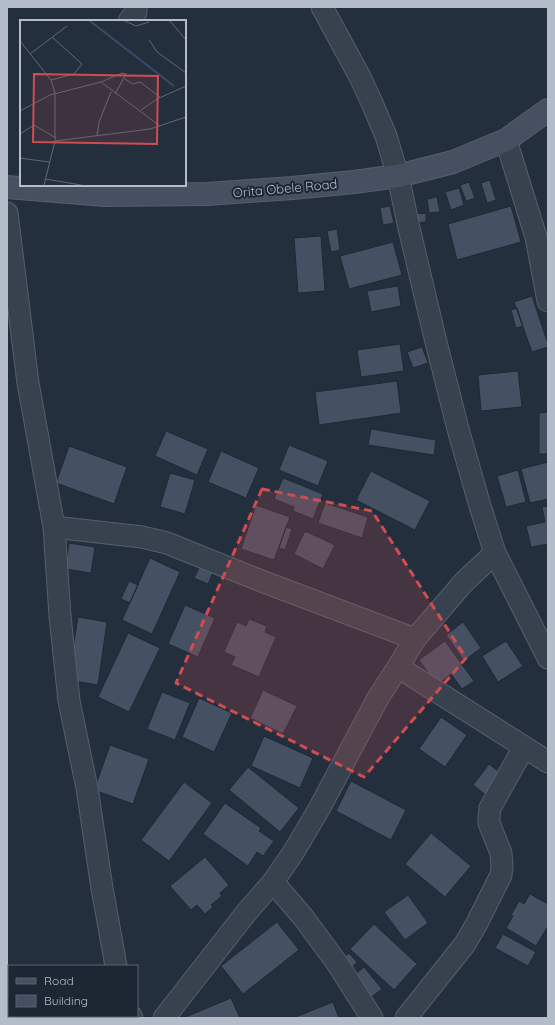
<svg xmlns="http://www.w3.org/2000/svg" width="555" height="1025" font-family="Quicksand,sans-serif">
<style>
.building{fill:#455162;stroke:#1f2835}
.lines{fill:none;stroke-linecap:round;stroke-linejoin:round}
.minor-casing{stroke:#565f6c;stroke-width:23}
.secondary-casing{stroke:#565f6c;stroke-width:24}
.minor{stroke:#38414e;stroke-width:21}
.secondary{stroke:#465061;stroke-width:22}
.marked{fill:#ce4d50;fill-opacity:0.2;stroke:#ce4d50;stroke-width:3;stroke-dasharray:8 5;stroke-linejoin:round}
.labels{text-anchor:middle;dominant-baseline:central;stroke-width:4;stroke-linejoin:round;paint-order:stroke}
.street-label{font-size:13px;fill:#b4bcc9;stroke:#1d2633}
.inset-river{fill:none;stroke:#394c67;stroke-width:2}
.inset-road{fill:none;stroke:#5e6776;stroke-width:1}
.view{fill:#ce4d50;fill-opacity:0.15;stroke:#ce4d50;stroke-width:2}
.inset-edge{fill:none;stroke:#b4bcc9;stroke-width:2}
</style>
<rect width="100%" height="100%" fill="#242f3e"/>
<path class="building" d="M490 180 496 200 487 203 481 183Z
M469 182 475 198 466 201 460 185Z
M459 188 464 205 451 210 445 192Z
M437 197 440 212 429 213 427 199Z
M390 206 394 223 383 225 380 208Z
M511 206 521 242 457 260 448 224Z
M426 213V222L415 223V214Z
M337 229 340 250 331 252 327 231Z
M321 236 325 291 298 293 294 238Z
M393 242 402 275 349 289 340 256Z
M398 286 401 306 371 312 367 291Z
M532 296 548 344V347L532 352 514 302Z
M517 308 523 326 516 328 511 310Z
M400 344 404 371 361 377 357 350Z
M422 347 428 363 413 368 407 352Z
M518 371 522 407 481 411 478 375Z
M397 381 401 413 319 425 315 392Z
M548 412V454H539V413Z
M371 429 436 440 434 455 368 445Z
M166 431 208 449 197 475 155 456Z
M289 445 328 461 318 486 279 470Z
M69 446 127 467 114 504 56 483Z
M221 451 259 468 246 498 208 482Z
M548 462V499L530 503 521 469Z
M518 470 526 502 506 507 497 476Z
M371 471 430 501 415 530 356 500Z
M170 473 195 480 185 514 160 507Z
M283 478 323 494 313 519 293 511 294 507 274 499Z
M325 503 368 517 362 538 318 523Z
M256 505 290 517 274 560 241 549Z
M548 506V544L531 547 526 526 545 522 542 507Z
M286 527 292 529 285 550 279 548Z
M305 531 335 545 323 569 294 554Z
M69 543 95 547 91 573 65 569Z
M150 558 180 572 152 634 122 620Z
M201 564 214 570 208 584 194 578Z
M129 581 138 585 130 603 121 599Z
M185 605 215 618 198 657 168 644Z
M78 617 107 622 98 685 68 680Z
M249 619 267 626 265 632 276 637 259 677 231 665 235 657 224 652 237 622 246 626Z
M463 622 481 648 464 661 446 635Z
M128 633 160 648 129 712 98 697Z
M445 641 474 681 462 689 451 674 437 685 419 660Z
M506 641 523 666 498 682 482 656Z
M263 690 297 706 283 734 250 718Z
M162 692 190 703 175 740 147 729Z
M199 698 232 713 214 752 182 737Z
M441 717 467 735 445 767 419 749Z
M264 736 313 758 300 788 251 766Z
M110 745 149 759 133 804 94 790Z
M489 764 503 775 487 796 473 785Z
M248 767 299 808 280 832 229 790Z
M351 781 406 810 391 840 336 811Z
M184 782 212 803 169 861 141 840Z
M225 803 261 828 259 831 274 841 263 856 257 852 248 866 203 834Z
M431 833 471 866 445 897 405 864Z
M205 857 229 885 220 893 222 896 211 905 213 907 205 914 197 905 191 910 170 886Z
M530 894 548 904V926L536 946 506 928 513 916 511 915 519 901 524 904Z
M408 895 428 923 405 940 384 912Z
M277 922 299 950 243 994 221 966Z
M374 924 417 964 394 990 350 949Z
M503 934 536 952 528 966 495 948Z
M349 953 357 962 349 971 340 962Z
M364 967 382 989 370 998 353 976Z
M231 998 240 1018H183Z
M333 1002 339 1018H293Z"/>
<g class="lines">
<g class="minor-casing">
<path id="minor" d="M129 21 136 12V7
M506 140 536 237 548 301
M7 213 28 383 54 527 60 616 69 701 87 788 102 888 116 966
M54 527 142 537 167 543 264 582 415 639
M495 553 548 658
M398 667 548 762
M273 882 303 917 337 963 372 1018
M131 1016 132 1018
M164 1018 246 913 273 882 293 853 319 809 378 698 398 667 415 639 464 582 495 553 480 506 458 429 435 338 409 228 398 176 386 136 372 103 360 77 322 7
M406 1018 465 944 477 923 501 875 502 867 501 853 489 823V817L490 808 524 747"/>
</g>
<g class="secondary-casing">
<path id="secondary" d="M7 187 105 195 207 194 292 188 354 182 398 176 453 162 506 140 548 110"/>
</g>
<use href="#minor" class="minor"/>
<use href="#secondary" class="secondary"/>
</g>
<path class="marked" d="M262 489 372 511 466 658 364 777 176 683Z"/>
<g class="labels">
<g class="street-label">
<text transform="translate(285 188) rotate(-5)">Orita Obele Road</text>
</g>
</g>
<g transform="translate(20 20)">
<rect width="166" height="166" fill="#242f3e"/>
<path class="inset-river" d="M70 1 154 66"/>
<path class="inset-road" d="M105 1 116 6 129 2M150 1 166 20M129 20 137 32 166 53M0 21 31 60 35 73V121L24 165M10 34 47 6M105 59 113 64 120 62 140 77M31 60 54 54 62 44 32 17M81 62 102 53 106 54 95 74M121 90 137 79 166 66M0 91 30 75 81 62 140 106M0 114 14 105 36 118M77 116 79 102 91 72M35 121 130 109 166 97M0 138 29 142M25 159 61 165"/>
<path class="view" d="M14 54 138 56 137 124 13 122Z"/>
<rect width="166" height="166" class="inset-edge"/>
</g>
<rect width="555" height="1025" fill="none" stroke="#b4bcc9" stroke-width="16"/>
<rect x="8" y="965" width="130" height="52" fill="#1d2633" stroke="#59626f"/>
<rect x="16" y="978" width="20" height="6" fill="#465061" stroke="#59626f"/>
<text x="44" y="985" font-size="12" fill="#b4bcc9">Road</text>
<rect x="16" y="995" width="20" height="12" fill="#455162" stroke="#59626f"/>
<text x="44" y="1005" font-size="12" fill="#b4bcc9">Building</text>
</svg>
